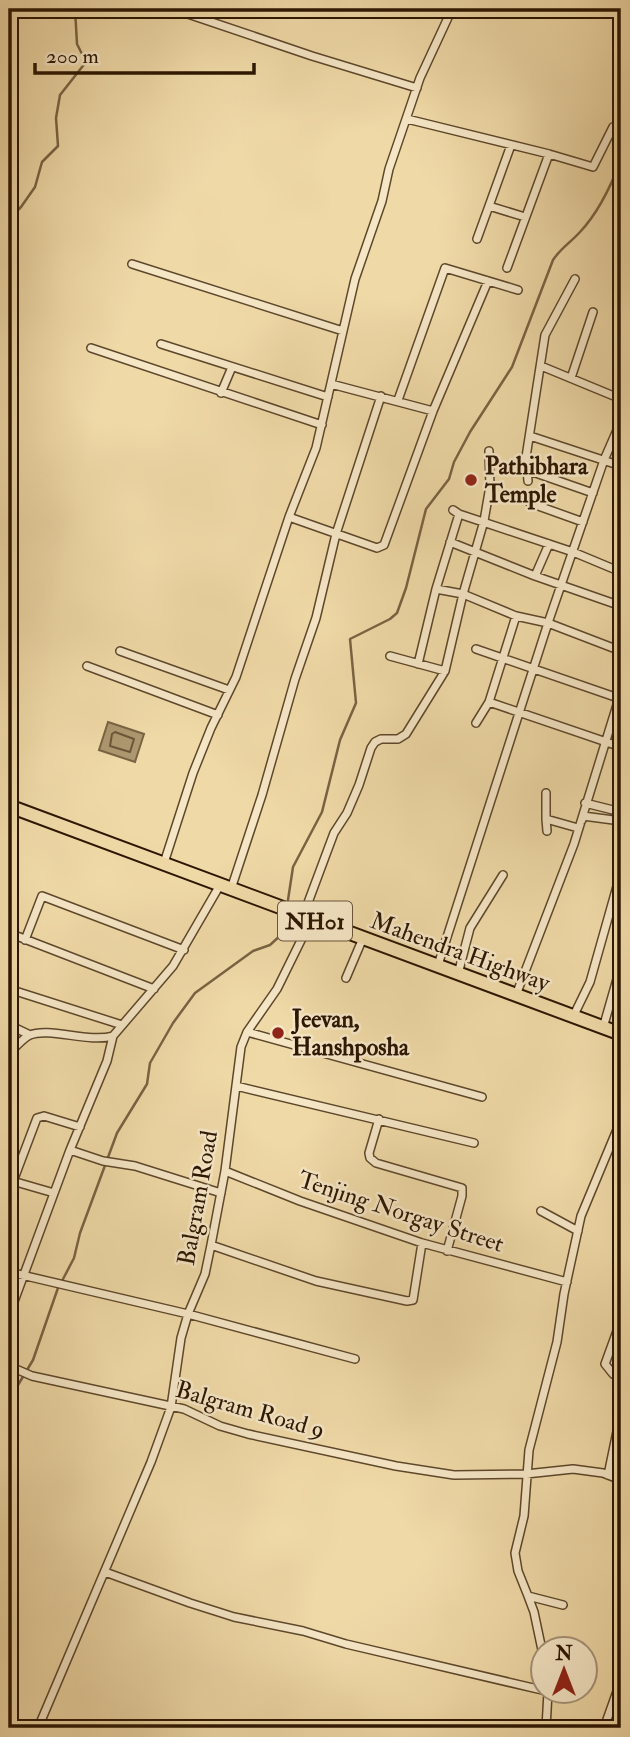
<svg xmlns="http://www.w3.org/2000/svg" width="630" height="1737" font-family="'IM FELL Double Pica',serif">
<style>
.water{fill:#ad976f;stroke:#796343;stroke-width:2}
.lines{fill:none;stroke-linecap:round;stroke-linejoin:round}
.shore{stroke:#6c5638;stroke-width:2}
.stream{stroke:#796343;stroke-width:2.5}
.street-casing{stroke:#5d472b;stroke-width:10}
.highway-casing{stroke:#2c1602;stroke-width:16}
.street{stroke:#f5e6c6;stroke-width:7}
.highway{stroke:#efd9a7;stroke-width:12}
.poi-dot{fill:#8f2418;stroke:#f5e6c6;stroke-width:2.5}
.labels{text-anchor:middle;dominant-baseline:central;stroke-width:5;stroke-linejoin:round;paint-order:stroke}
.shield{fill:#f5e6c6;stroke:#68543d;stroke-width:2}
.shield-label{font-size:23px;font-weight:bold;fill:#2c1602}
.poi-label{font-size:24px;font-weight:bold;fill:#2c1602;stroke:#f5e6c6;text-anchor:start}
.street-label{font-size:24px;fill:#2c1602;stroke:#f5e6c6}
</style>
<rect width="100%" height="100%" fill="#efd9a7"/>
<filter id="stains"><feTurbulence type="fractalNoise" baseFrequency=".00286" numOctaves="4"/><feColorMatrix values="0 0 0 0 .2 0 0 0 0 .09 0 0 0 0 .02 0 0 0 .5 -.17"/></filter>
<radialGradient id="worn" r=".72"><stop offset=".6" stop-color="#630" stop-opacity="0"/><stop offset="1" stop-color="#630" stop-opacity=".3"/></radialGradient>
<path class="water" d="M108 722 144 734 135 762 99 750Z"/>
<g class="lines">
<path class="shore" d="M115 732 134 739 130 752 110 746 112 734Z"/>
<path class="stream" d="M9 219 21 207 35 187 42 162 58 146 56 118 60 95 86 62 77 44 75 9
M288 900 293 867 322 812 340 740 356 703 350 639 390 619 397 613 406 588 426 509 449 479 454 462 470 432 512 367 553 260C560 249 571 242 580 232 599 212 611 186 621 160
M62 1281 74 1258 80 1233 117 1133 147 1084 150 1063 173 1023 195 993 253 951 270 945 283 933 289 922
M9 1410 18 1385 33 1360 59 1285"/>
<g class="street-casing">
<path id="street" d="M153 9 167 13 171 9
M173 9 312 56 417 88
M407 119 549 154
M489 206 511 145
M477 239 489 206 525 217
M132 264 343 331
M507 268 549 154 593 167 613 127
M161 344 328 397
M91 348 322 425
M541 366 621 399
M571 378 593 312
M331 384 433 411
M221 393 232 367
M398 400 445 268 518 290
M530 436 621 466
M527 470 593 493
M528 481 526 457 545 335 575 279
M530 503 583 522
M453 510 459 514 573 552 621 572
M289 517 377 548 384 545 433 411 488 281
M450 542 535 576 621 606
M535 576 549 544
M436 589 463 594 516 616 548 623 621 651
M476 649 621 699
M120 651 229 690
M390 656 445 671
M418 664 436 589 459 514
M87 666 218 715
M489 702 621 747
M476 723 489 702 516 616
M546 793V819L578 828
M585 803 621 812
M546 819 547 831
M582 820 583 816 621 821
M164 863 193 773 211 728 236 677 289 517 316 448 355 279 382 201 389 169 420 78 452 9
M231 889 262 795 295 679 316 618 336 534 381 396
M303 916 334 833 347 813 359 785 371 748 375 742 381 739H398L406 734 445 671 463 594 484 521 490 486 489 451
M9 933 154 989
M25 940 42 896 184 950
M438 965 548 623 604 460 621 421
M458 974 470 928 503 875
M346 978 363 938
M9 989 122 1025
M516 995 574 844 621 692
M573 1017 590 982 621 872
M9 1025 30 1035
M603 1028 621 965
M247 1032 482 1097
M9 1053C15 1048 23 1038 30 1035 49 1027 89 1043 113 1036L173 966 220 885
M236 1086 474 1143
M379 1119 369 1153 370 1158 376 1163 462 1188V1196L447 1251
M70 1150 103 1161 135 1166 221 1193
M225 1171 300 1201 422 1243 567 1282
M9 1180 54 1193
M9 1192 37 1118 44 1116 80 1127
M541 1211 578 1231
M211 1245 316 1281 407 1301 413 1300 422 1243
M9 1272 188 1314 205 1274 211 1245 225 1171 241 1047 247 1032 277 989 311 920
M9 1315 70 1150 107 1061 113 1036
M621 1320 605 1364 613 1374 621 1378
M9 1366 32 1376 184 1409 220 1426 248 1434 396 1466 454 1475 526 1474 573 1469 603 1473 621 1480
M608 1475 621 1412
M105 1572 190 1603 234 1617 303 1631 346 1644 542 1690
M528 1596 534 1612 542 1650
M563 1605 528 1596 518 1571 515 1553 524 1516 529 1450 557 1342 564 1294 581 1216 621 1120
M38 1728 151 1462 171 1407 181 1338 188 1314 355 1359
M546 1728 548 1692
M604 1728 621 1680"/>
</g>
<g class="highway-casing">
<path id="highway" d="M9 806 621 1034"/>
</g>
<use href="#street" class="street"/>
<use href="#highway" class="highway"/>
</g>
<g class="poi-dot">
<circle cx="471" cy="480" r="7"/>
<circle cx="278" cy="1033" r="7"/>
</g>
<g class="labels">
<rect class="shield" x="278" y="901.5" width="74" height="39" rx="5"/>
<g class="shield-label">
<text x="315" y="921">NH01</text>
</g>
<g class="poi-label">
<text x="485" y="466">Pathibhara<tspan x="485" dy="28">Temple</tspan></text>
<text x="292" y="1019">Jeevan,<tspan x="292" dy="28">Hanshposha</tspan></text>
</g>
<g class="street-label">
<text transform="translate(460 952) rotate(20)">Mahendra Highway</text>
<text transform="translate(198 1198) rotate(-80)">Balgram Road</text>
<text transform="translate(401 1212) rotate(18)">Tenjing Norgay Street</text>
<text transform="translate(250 1410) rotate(16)">Balgram Road 9</text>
</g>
</g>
<rect width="630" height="1737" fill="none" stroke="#efd9a7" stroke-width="35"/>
<rect x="10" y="10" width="609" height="1716" fill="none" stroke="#2c1602" stroke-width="3.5"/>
<rect x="18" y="18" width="595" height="1702" fill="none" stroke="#2c1602" stroke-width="2"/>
<g transform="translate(564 1670)"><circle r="33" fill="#f5e6c6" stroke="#a59378" stroke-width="2"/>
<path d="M0-5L12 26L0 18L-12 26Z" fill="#8f2418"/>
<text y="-10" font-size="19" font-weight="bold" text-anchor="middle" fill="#2c1602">N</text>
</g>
<path d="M35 63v10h219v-10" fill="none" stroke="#2c1602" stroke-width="3.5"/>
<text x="46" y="63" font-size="21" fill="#2c1602" stroke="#f5e6c6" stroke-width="5" paint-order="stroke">200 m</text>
<rect width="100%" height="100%" filter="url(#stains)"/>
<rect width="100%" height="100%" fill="url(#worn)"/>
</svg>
